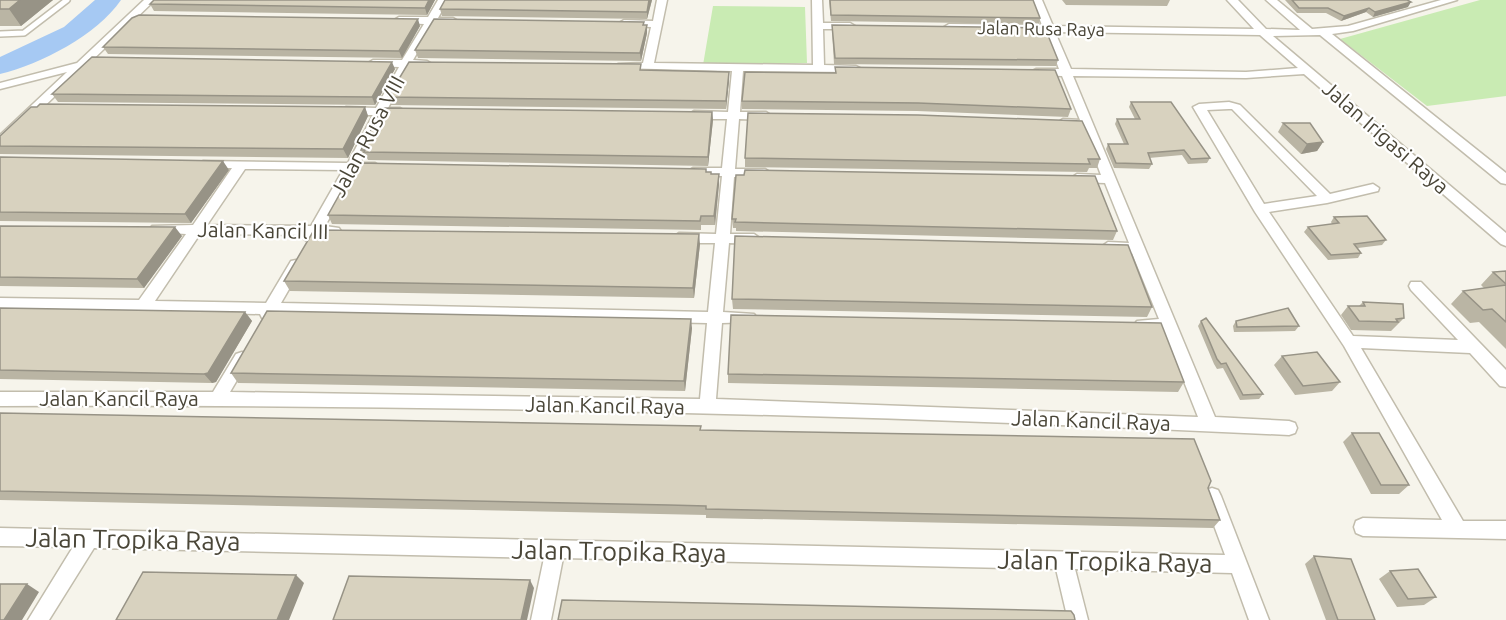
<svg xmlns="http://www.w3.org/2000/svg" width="1506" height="620" font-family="Ubuntu,sans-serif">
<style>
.green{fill:#c9ebb3}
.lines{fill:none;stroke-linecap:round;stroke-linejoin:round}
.river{fill:#a6c9f3;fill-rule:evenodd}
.lane-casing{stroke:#c2bdad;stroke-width:8}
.street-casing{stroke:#c2bdad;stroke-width:3}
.lane{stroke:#fff;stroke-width:5}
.street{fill:#fff;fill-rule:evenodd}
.wall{fill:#bab5a4}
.shaded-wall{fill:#979386}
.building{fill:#d8d2bf;stroke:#979386;stroke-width:1.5}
.labels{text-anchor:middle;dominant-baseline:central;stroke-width:4.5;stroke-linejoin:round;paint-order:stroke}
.far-street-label{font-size:18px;fill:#4a4638;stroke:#fff}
.street-label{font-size:21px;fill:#4a4638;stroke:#fff}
.near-street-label{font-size:26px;fill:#4a4638;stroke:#fff}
</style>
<rect width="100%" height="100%" fill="#f6f4eb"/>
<path class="green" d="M1480 0H1506V96L1427 106 1340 39Z
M713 6 805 7 807 63 703 65Z"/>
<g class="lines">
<path class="river" d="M95 0H121C97 35 41 64 0 74V57L64 27Z"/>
<g class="lane-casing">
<path id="lane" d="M0 34 24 33 67 0"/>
</g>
<g class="street-casing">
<path id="street" d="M144 0H155L4 145 0 146V135L67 72 0 89V83L77 63Z
M438 0H448L438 18H453L458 21 453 24H434L413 60 427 61 432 64 427 67H409L407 72 388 108H400L406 112 400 116 384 115 360 163H375L381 167 375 171H356L325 226 339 228 341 231 339 234 320 235 316 242 311 244 304 239 306 235 200 234 155 301 266 303 291 261 296 260 303 265 281 303 708 312 715 243H679L672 238 679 233 716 234 722 176H693L687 172 693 168H722L727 119H694L688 115 694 111 728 112 732 71 618 68V64L643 63 651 27 624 26 619 23 624 20 653 21 657 0H667L654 63 813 65 812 0H822L823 23H850L855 26 850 29H823L824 65 856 66 862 69 856 72 743 71 740 112H766L772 116 766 120 739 119 735 169H765L771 173 765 177H734L730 234H754L761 239 754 244 729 243 723 312 754 314 757 318 754 322 722 323 716 399 1198 417 1164 331 1137 329 1134 325 1137 321 1159 319 1132 253 1108 252 1101 247 1108 242 1129 243 1105 183 1077 182 1071 178 1077 174 1101 175 1083 127H1063L1057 123 1063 119 1080 120 1062 76 1036 75 1030 72 1036 69H1059L1045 32 949 30 944 27 949 24 1042 25 1032 0H1042L1053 26 1254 29 1227 0H1238L1266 29 1300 30 1266 0H1277L1312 29 1348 26 1441 0H1457L1353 31 1332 34 1506 173V184L1501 183 1320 35 1273 36 1506 233V246L1501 244 1304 74 1246 78 1073 76 1215 417 1289 421 1295 423 1297 428 1295 433 1289 435C859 414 431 404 0 406V392H213L236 354 242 352 248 354 250 358 230 392 700 399 707 323 275 314 272 318H262L260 314 0 308V298L139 300 186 234 152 232 150 229 152 226 193 225 232 168H207L201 164 203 161 348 163 373 115H346L340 111 346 107 376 108 399 67 373 66 368 63 373 60H402L424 24 399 23 394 20 399 17H428ZM1055 32 1260 35 1298 68 1246 72 1071 69ZM245 169 343 170 311 226 207 225Z
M1229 102 1240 105 1330 194 1373 184 1379 188 1378 191 1327 203 1269 212 1353 336 1458 340 1411 290 1409 286 1411 282H1421L1506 370V387L1500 386 1470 353 1361 348 1463 521H1506V539L1363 536 1356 533 1354 527 1356 521 1363 518 1442 520 1344 346 1255 212 1193 107 1199 104ZM1229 109H1232L1317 196 1264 204 1207 110Z
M1212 488 1218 490 1221 496 1269 620H1249L1232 573 1075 569 1088 620H1068L1056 569 563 558 551 620H531L544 558 94 548 49 620H28L73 547 0 546V528L1225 555 1203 496 1206 490Z"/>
</g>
<use href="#lane" class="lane"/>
<use href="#street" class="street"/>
</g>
<path class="wall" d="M0 0H53L21 26H0Z
M435 0 427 15 154 11 150 4Z
M652 0 647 19 442 16 440 9Z
M829 0H1033L1040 18 1039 24 831 21Z
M1062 0H1170L1167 6 1066 5Z
M1285 0H1410L1408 1V7L1373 17 1366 12 1341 21 1326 13H1297Z
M645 25H647V33L641 61 418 58 415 50Z
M832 25 1058 60 1056 66 834 64 832 31Z
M420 26 402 58 108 54 103 47Z
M835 67 1071 109 1068 117 917 111 742 109V101L835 73Z
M395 69 375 105 58 102 52 94Z
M641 70 729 80 726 109 391 105 388 97Z
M1131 102 1210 158 1207 163 1188 164 1182 155 1149 158 1152 164 1149 169 1114 168 1106 149 1108 144H1124L1115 124 1117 119H1135L1129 107Z
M365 107 368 116 348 158 0 154V136Z
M712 112 713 120 708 166 368 160 367 158H364L361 150Z
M1283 123 1323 142 1317 151 1301 154 1278 132Z
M0 157 229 170 191 223 0 221Z
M745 158 1100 159 1097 168H1089L1087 172 745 167Z
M706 172 711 174 719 184 715 225H701V230L332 224 328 215Z
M1334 217 1386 240 1382 245 1358 248 1361 253 1358 258 1328 260 1304 232 1308 227 1332 224 1331 222Z
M732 219 1117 231 1113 240 736 231V228H733Z
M0 226 182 236 144 288 0 286Z
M700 244 694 298 290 291 284 281Z
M1506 271V349L1479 322 1470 323 1451 304 1463 291 1484 288 1481 285 1493 272Z
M732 299 1152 307 1147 317 733 309Z
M1363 302 1404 318 1391 331 1351 330 1341 315 1348 306H1359Z
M0 308 245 312 252 321 216 382 212 383 0 379Z
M1201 321 1263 394 1259 399 1240 400 1223 368 1217 369 1214 364 1198 326Z
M1236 321 1299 326 1295 331 1234 332 1233 326Z
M692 328 685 391 238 383 231 373Z
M1282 356 1340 382 1332 391 1295 395 1274 365Z
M728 374 1184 382 1178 392 728 383Z
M0 413 701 430 1208 488 1220 520 1213 528 706 518V515L0 500Z
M1352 433 1409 485 1399 494H1371L1343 442Z
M1314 556 1375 620H1326L1305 564Z
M1390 571 1436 597 1424 605 1397 607 1379 579Z"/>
<path class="shaded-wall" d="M20 0H53L21 26 9 9Z
M429 0H435L427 15 425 8Z
M649 0H652L647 19V12Z
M1411 2 1408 7 1373 17 1375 12Z
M1369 8 1366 12 1341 21 1344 16Z
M418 19 420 26 402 58 399 51Z
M647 25V33L641 61 640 53Z
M392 62 395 69 375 105 372 97Z
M729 72V80L726 109V101Z
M365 107 368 116 348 158 343 149Z
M712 112 713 120 708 166V157Z
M1323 142 1317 151 1301 154 1307 144Z
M223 161 229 170 191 223 185 214Z
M719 174V184L715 225 714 216Z
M175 227 182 236 144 288 137 279Z
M699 234 700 244 694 298 693 288Z
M245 312 252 321 216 382 212 383 204 374Z
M691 319 692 328 685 391 684 381Z
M296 575 304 583 289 620H277Z
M530 580 534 588 527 620H521Z
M27 584 39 592 22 620H4Z"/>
<path class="building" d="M0 0H20L9 9H0Z
M154 0H429L425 8 150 4Z
M445 0H649L647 12 440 9Z
M830 0H1033L1040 18 831 15Z
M1292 0H1407L1411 2 1375 12 1369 8 1344 16 1328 8H1299Z
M139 15 418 19 399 51 103 47 132 18Z
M434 19 644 22 643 25H647L640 53 415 50Z
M832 25 1045 28 1058 60 835 58Z
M92 57 392 62 372 97 52 94Z
M409 62 641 64 640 70 729 72 726 101 388 97Z
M835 67 1055 70 1071 109 918 103 742 101 745 72 836 73Z
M1131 102H1171L1210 158 1191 159 1184 150 1148 153 1152 164 1116 163 1108 144H1128L1117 119H1140Z
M40 104 365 107 343 149 0 146V136L31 107H37Z
M382 108 712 112 708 157 364 152 365 150H361Z
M748 113 918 115 1082 121 1100 159H1088L1090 164 745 158Z
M1283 123H1310L1323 142 1307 144Z
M0 157 223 161 185 214 0 212Z
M357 163 706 169V172H711V174H719L714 216H701L700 221 328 215Z
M745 170 1095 176 1117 231 735 222 736 219H732L736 175H744Z
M1367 216 1386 240 1354 244 1361 253 1331 255 1308 227 1339 223 1334 217Z
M0 226 175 227 137 279 0 277Z
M314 230 699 234 693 288 284 281Z
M735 236 1128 245 1152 307 732 299Z
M1506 271V284L1493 272Z
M1506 285V322L1492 309 1483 310 1463 291Z
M1363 302 1403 304 1404 318 1396 319 1398 322 1359 321 1348 306H1365Z
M0 308 245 312 208 373 204 374 0 370Z
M1288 308 1299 326 1237 327 1236 321Z
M267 311 691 319 684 381 231 373Z
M731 315 1161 323 1184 382 728 374Z
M1206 318 1263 394 1243 395 1226 363 1221 364 1217 359 1201 321Z
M1317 352 1340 382 1303 386 1282 356Z
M0 413 701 426 700 430 1194 439 1211 481 1208 488 1220 520 706 509V506L669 505 0 491Z
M1352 433H1379L1409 485H1381Z
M1314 556 1351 559 1375 620H1338Z
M1418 569 1436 597 1408 599 1390 571Z
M143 572 296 575 277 620H116Z
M349 576 530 580 521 620H333Z
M0 584H27L4 620H0Z
M562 600 1071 611 1074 615 1075 620H558Z"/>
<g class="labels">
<g class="far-street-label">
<text transform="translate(1041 28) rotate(1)">Jalan Rusa Raya</text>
</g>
<g class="street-label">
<text transform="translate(367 136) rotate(-62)">Jalan Rusa VIII</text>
<text transform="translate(1386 137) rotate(41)">Jalan Irigasi Raya</text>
<text transform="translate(263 230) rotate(1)">Jalan Kancil III</text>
<text x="119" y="398">Jalan Kancil Raya</text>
<text transform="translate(605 405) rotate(1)">Jalan Kancil Raya</text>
<text transform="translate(1091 420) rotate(2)">Jalan Kancil Raya</text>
</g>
<g class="near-street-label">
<text transform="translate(133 539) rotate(1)">Jalan Tropika Raya</text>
<text transform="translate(619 551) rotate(1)">Jalan Tropika Raya</text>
<text transform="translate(1105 561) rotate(1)">Jalan Tropika Raya</text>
</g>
</g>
</svg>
